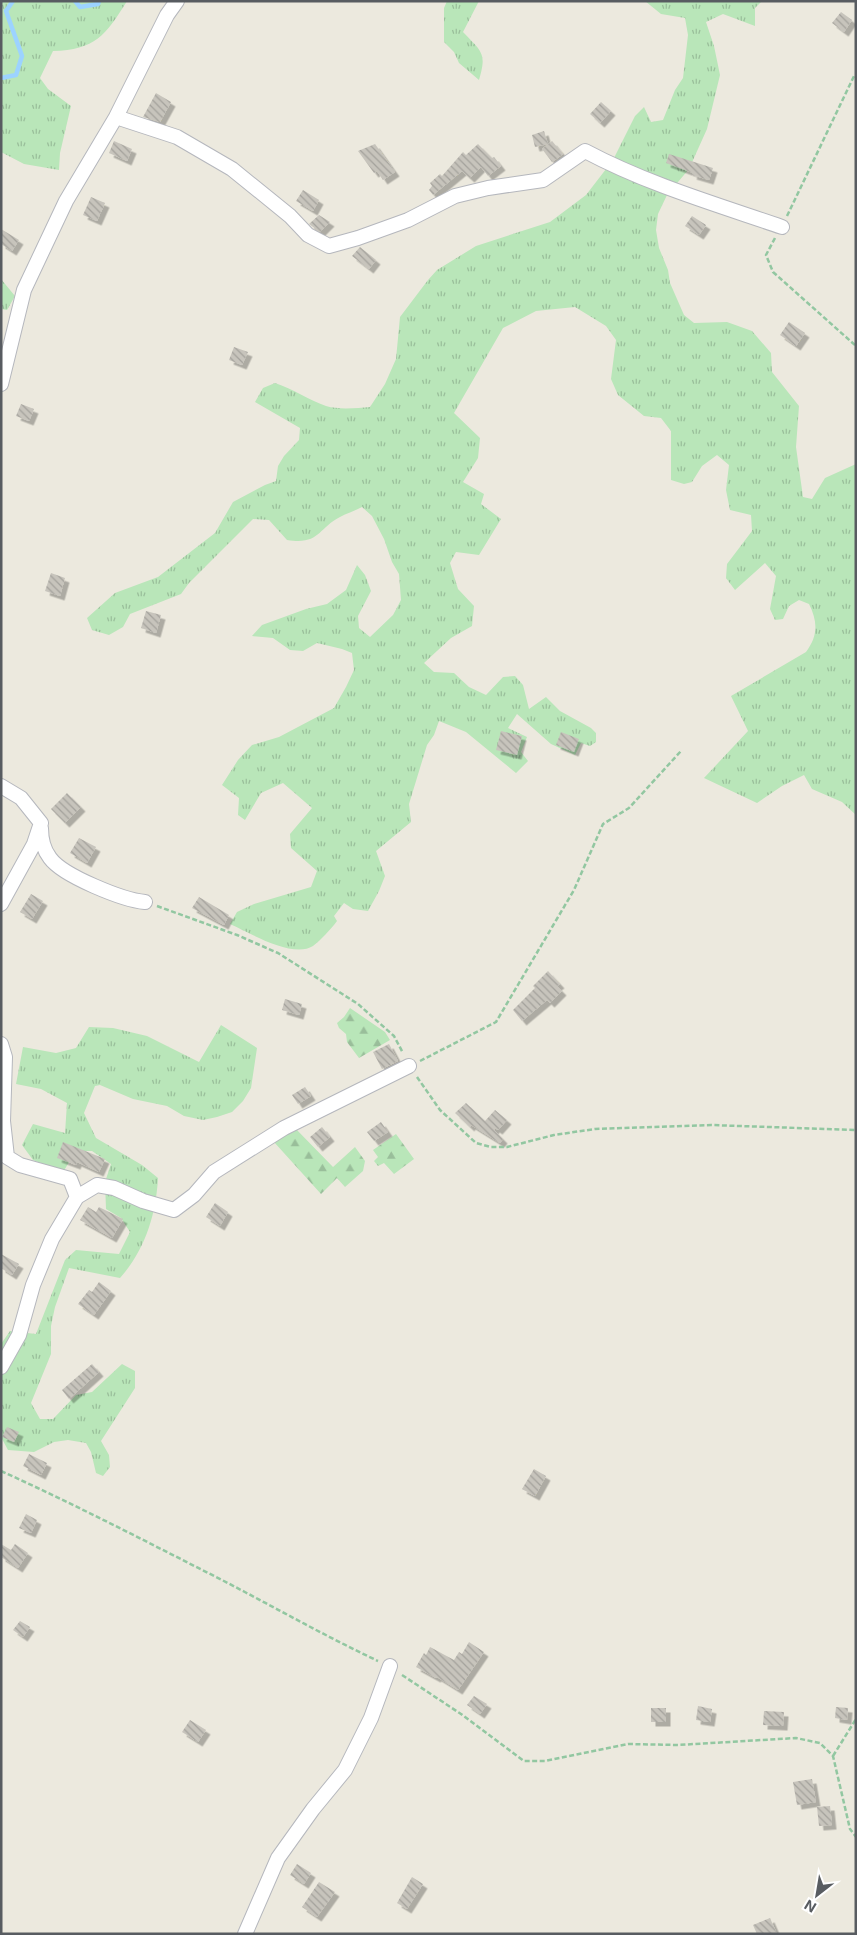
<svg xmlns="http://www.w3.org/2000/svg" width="857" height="1935" font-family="Inter,sans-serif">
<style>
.grass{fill:url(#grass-tufts)}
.forest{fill:url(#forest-firs)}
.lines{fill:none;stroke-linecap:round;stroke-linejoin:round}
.stream{stroke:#9cd3ff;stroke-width:4.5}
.building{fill:url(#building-back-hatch);filter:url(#shadow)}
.street-casing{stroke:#b5b7bd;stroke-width:16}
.path{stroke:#92c7a1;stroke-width:2.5;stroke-dasharray:5 2.5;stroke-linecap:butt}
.street{stroke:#fff;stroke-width:14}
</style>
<defs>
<pattern id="grass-tufts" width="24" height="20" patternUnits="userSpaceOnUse" patternTransform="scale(1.25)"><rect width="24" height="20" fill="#b9e6b9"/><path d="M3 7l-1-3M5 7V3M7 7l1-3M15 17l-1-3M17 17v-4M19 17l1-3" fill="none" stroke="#99be9a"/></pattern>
<pattern id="forest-firs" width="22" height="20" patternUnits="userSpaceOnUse" patternTransform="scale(1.25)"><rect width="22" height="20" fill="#b9e6b9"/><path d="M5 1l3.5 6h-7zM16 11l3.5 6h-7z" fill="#99be9a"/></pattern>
<pattern id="building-back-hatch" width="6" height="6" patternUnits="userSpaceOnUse" patternTransform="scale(1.25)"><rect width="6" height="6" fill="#c7c4bc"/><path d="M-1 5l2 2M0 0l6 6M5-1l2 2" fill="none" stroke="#a4a29c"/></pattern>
<filter id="shadow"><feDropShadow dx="4.5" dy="4.5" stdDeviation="0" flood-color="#0004"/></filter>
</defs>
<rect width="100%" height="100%" fill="#ece9de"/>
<path class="grass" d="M1 1H127C106 35 95 50 53 51L40 78 48 89 71 106 60 153 59 170 24 164 1 152Z
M447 1H479L463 32C482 52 487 53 479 80L459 63 454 52 444 42V8Z
M645 1H762L755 8V26L723 14 706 22 714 46 720 75 707 129 689 169 667 195 658 214 656 230 659 248 668 270 670 283 684 315 694 323 727 322 752 331 771 353 772 372 799 406 796 447 803 497 812 499 825 478 856 464V815L842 802 812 789 804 775 782 786 757 803 704 778 748 731 731 696 806 652C818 636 818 622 809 604L799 600 789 606 783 619 775 620 770 609 776 576 765 563 735 590 726 578 727 564 752 531 751 515 730 510 726 490 729 465 717 455 702 466 692 482 684 484 671 480V431L661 418 644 416 618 395 611 379 616 340 606 326 575 307 536 311 503 328 454 413 480 438 478 458 463 482 484 494 481 504 501 519 479 555 456 552 450 563 458 589 474 606 472 626 451 638 424 663 434 672 454 673 469 687 486 695 503 677 515 676 523 685 529 709 546 697 560 711 591 728 596 733V742L590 746 581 743 575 755 551 744 517 714 508 728 527 737 521 752 528 761 516 773 466 732 439 721 434 735 427 745 409 804 411 822 376 851 385 876 379 891 368 911 353 909 344 903 334 916 337 921C331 929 321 940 313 946 293 959 250 933 230 924L237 912 254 904 311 887 317 871 291 848 290 834 312 808 283 783 261 793 245 820 238 815 239 798 222 785 238 760 252 745 279 737 334 708 346 687 354 670 352 653 342 649 317 643 303 651 290 650 273 638 252 636 262 625 306 609 327 604 346 590 357 565 365 575 371 591 358 616 359 628 370 637 393 615 401 600 399 574 392 562 384 539 372 516 362 507C355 511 347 513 340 517 317 529 320 545 287 540L269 520 253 519 189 583 181 594 130 614 123 627 109 635 92 630 87 618 115 593 158 577 215 533 233 502 265 485 276 481 278 466 284 456 299 440 300 428 255 402 263 388 275 383C293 389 309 400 326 406 339 410 357 408 370 407L385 384 396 359 400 317 428 280 437 270 476 246 550 222 586 195 613 160 635 116 644 107 651 122 663 120 675 90 683 78 688 35 685 18 661 14Z
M1 279 15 296 7 310 1 309Z
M221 1025 257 1048 251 1088 243 1101 232 1112 217 1117 203 1120 184 1116 167 1106 133 1099 100 1085 95 1086 84 1113 96 1138 142 1165 158 1178C156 1215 145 1250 120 1278L69 1268 55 1307 51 1326V1354L31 1403 40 1419H53L76 1395 92 1392 122 1364 135 1371V1388L101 1441 109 1455 110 1467 103 1476 96 1473 91 1452 86 1443 68 1440 54 1442 34 1452 8 1450 1 1437V1344L10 1331 36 1334 65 1260 76 1250 119 1254 130 1232 121 1218 106 1209 105 1182 111 1164 92 1151H76L63 1172 33 1160 22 1145 33 1124 65 1133 67 1103 41 1089 16 1084 23 1047 56 1053 76 1048 89 1027 113 1028 147 1036 199 1062Z"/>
<path class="forest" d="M350 1008 385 1032 390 1040 359 1058 347 1042 346 1034 339 1028 337 1023 344 1017Z
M295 1128 333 1167 355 1147 365 1161 363 1171 345 1187 337 1178 321 1194 274 1142Z
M396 1134 414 1159 394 1174 384 1163 378 1166 374 1161 378 1157 373 1150Z"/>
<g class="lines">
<path class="stream" d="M75 1 80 7 98 4 99 1
M1 78 16 75 22 56 6 11 13 1"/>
</g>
<path class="building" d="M841 12 852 20 844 32 832 23Z
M156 93 171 102 160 122 143 117Z
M601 102 611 111 600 123 590 114Z
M544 131 548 144 535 147 532 135Z
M114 141 132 149 127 161 109 153Z
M552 141 563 154 552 162 542 149Z
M375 144 395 172 383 180 377 171 374 173 358 151Z
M478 144 492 158 494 157 501 166 488 176 481 167 470 178 462 171 433 195 429 190 432 186 430 183 440 174 442 176 463 152 466 155Z
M669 154 713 168 709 180 692 175 693 173 666 163Z
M303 190 319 200 313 211 296 201Z
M91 197 105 203 97 221 83 215Z
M319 215 330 222 320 232 309 224Z
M692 216 706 225 699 235 685 226Z
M1 229 19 240 12 251 1 244Z
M360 247 376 260 369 269 352 256Z
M789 322 805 333 796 346 780 335Z
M234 347 248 352 242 365 229 360Z
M21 404 34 409 29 421 16 416Z
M51 573 65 578 60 596 45 591Z
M146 611 161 615 156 633 141 628Z
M501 731 522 736 517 755 496 750Z
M561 732 579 739 574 752 556 745Z
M67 793 81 807 65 823 51 809Z
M79 838 96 847 87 863 70 853Z
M31 894 43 901 32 919 20 912Z
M199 897 229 915 224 925 192 908Z
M548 971 560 984 557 986 562 991 550 1003 547 1000 522 1021 513 1010 535 988 533 986Z
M285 999 302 1004 299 1015 282 1010Z
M389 1044 398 1061 382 1069 373 1052Z
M305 1087 311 1096 298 1104 292 1095Z
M466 1103 485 1121 495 1110 507 1120 498 1130 495 1128 494 1130 503 1139 500 1143 471 1125 470 1127 455 1113Z
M381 1122 388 1132 374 1141 367 1132Z
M322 1127 330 1137 318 1147 310 1137Z
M63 1142 105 1159 99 1172 77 1162 76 1165 57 1158Z
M215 1203 228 1212 220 1226 206 1217Z
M88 1207 96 1212 99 1207 123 1219 112 1238 80 1220Z
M1 1254 19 1264 12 1275 1 1268Z
M99 1282 111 1291 94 1315 78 1304 89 1290 92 1292Z
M92 1364 99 1372 69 1399 62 1390Z
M7 1427 19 1432 14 1442 2 1437Z
M29 1454 47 1463 41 1475 23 1466Z
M534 1469 546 1476 535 1496 522 1489Z
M26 1514 37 1520 31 1533 19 1528Z
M1 1544 11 1550 15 1544 28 1553 18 1568 1 1557Z
M20 1621 30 1627 23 1637 13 1630Z
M469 1642 484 1652 458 1690 437 1677 436 1678 416 1667 424 1653 426 1655 430 1647 454 1660 459 1652 462 1654Z
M474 1696 487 1704 480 1714 467 1705Z
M698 1706 712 1709 710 1722 696 1720Z
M836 1707 848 1708 847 1720 835 1718Z
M651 1708H666V1722H651Z
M764 1711 784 1712 783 1726 763 1725Z
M190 1720 206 1730 198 1742 182 1732Z
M812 1779 816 1802 797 1805 793 1782Z
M830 1806 832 1825 819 1826 817 1807Z
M297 1864 311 1873 304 1884 290 1875Z
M412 1877 423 1884 407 1909 397 1903Z
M319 1882 335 1892 317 1917 302 1907Z
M770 1918 777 1934H757L753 1925Z"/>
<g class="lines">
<g class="street-casing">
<path id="street" d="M116 117 177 137 232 169 290 216 308 235 329 246 358 238 408 220 455 196 488 188 543 180 585 151C647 184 715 204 782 227
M1 384 24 290 66 201 116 117 167 15 177 1
M1 786 21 798 41 823 34 844 1 904
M41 828C41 839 43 849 50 858 63 876 123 900 145 902
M1 1044 5 1057 3 1121 7 1157 20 1165 70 1179 77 1197
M1 1367 19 1335 33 1285 52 1239 77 1197 97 1185 114 1188 143 1201 174 1210 194 1195 214 1172 284 1128 409 1066
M245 1934 278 1858 313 1809 345 1770 371 1718 390 1666"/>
</g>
<path class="path" d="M787 216 854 76H856
M775 238 766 255 773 272 856 346
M157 906 237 935 278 953 358 1004 394 1036 403 1053
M420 1061 496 1022 574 890 603 824 629 808 681 751
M417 1077 440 1110 476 1143 491 1147H507L554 1135 595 1129 711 1125 856 1130
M1 1471C76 1505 149 1543 222 1580 274 1607 325 1636 378 1661
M402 1675 461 1714 524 1761H545L628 1744 678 1745 796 1738 820 1743 833 1756 850 1829 856 1837
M833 1756 856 1719"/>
<use href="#street" class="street"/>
</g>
<rect width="857" height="1935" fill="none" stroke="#585c61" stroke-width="5"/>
<g transform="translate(817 1895) rotate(211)" stroke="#ffffff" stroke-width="4" paint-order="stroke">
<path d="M0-4L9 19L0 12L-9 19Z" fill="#585c61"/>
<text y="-8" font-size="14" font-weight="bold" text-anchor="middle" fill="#585c61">N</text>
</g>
</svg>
